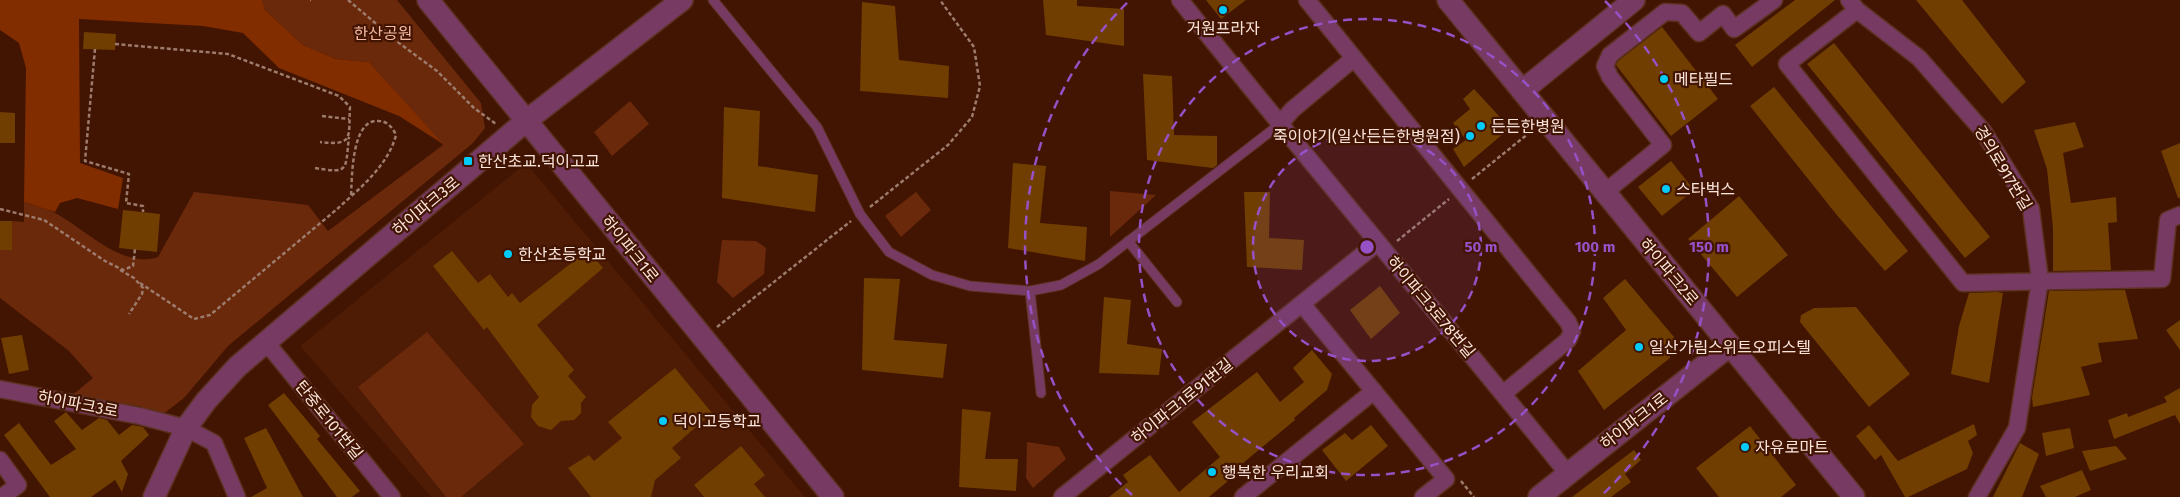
<svg xmlns="http://www.w3.org/2000/svg" width="2180" height="497" font-family="'Fira Sans','Noto Sans KR',sans-serif">
<style>
.built{fill:#4e1b04}
.green{fill:#6a290b}
.forest{fill:#822d00}
.building{fill:#703e01}
.lines{fill:none;stroke-linecap:round;stroke-linejoin:round}
.service-casing{stroke:#5c3120;stroke-width:11}
.minor-casing{stroke:#5c3120;stroke-width:19}
.tertiary-casing{stroke:#5c3120;stroke-width:24}
.path{stroke:#9d7b6d;stroke-width:2.5;stroke-dasharray:4 2.5;stroke-linecap:butt}
.service{stroke:#773b63;stroke-width:9}
.minor{stroke:#773b63;stroke-width:16}
.tertiary{stroke:#773b63;stroke-width:21}
.ring{fill:none;stroke:#9551c5;stroke-width:2.5;stroke-dasharray:9 6}
.poi-dot{fill:#00cbf9;stroke:#421402;stroke-width:2}
.labels{text-anchor:middle;dominant-baseline:central;stroke-width:4.5;stroke-linejoin:round;paint-order:stroke}
.poi-label{font-size:16px;fill:#fbe4db;stroke:#421402;text-anchor:start}
.park-label{font-size:16px;fill:#f4b9a3;stroke:#421402}
.street-label{font-size:16px;fill:#fbe4db;stroke:#421402}
.centre{fill:#9551c5;stroke:#421402;stroke-width:2.5}
.ring-label{font-size:15px;text-anchor:middle;font-weight:bold;fill:#9551c5;stroke:#421402;stroke-width:4.5;stroke-linejoin:round;paint-order:stroke}
</style>
<rect width="100%" height="100%" fill="#421402"/>
<path class="built" d="M526 163 805 497H431L300 346Z"/>
<path class="green" d="M262 0H397L481 103 485 128 473 143 228 346 184 398 162 415 139 406 70 397 93 378 69 351 0 298V250H12V221L24 222V202C34 206 47 208 57 214 86 230 123 269 158 257L194 192 308 205 328 231 443 145 369 62 336 59 303 45 265 10Z
M630 101 649 124 612 156 594 132Z
M1110 191 1156 195 1110 237Z
M916 192 931 210 901 237 885 216Z
M722 240 756 241 766 248 764 274 733 298 717 282Z
M427 332 524 444 461 497H446L358 387Z
M1027 442 1059 447 1066 459 1033 488 1026 478Z"/>
<path class="forest" d="M0 0H262L265 10 303 45 336 59 369 62 443 144 399 116 279 68 243 33 203 26 79 19 80 163 123 178 118 209 77 198 60 203 55 212 24 202 26 68 19 43 0 30Z"/>
<path class="building" d="M1043 0H1077V6L1124 9V46L1046 35Z
M1206 0H1246L1221 19Z
M1795 0H1835L1752 67 1735 45Z
M1916 0H1962L2026 82 2002 104Z
M862 2 895 6 899 60 949 66 948 98 860 91Z
M1662 27 1718 99 1671 136 1616 65 1618 61Z
M84 32 116 34 115 50 83 49Z
M1834 43 1990 237 1965 258 1807 64Z
M1143 74 1172 76 1174 135 1217 136V165L1213 168 1147 160Z
M1774 87 1908 251 1885 271 1836 214 1750 106Z
M1474 89 1510 128 1464 167 1453 149 1466 140 1453 123 1470 109 1463 99Z
M724 107 760 111 758 166 818 175 815 212 722 198Z
M0 112 15 113V143H0Z
M2075 122 2084 147 2063 153 2071 203 2116 197 2117 222 2108 223 2111 270 2053 271V228L2047 169 2034 130Z
M2180 143V198H2178L2161 151Z
M1671 161 1694 190 1662 216 1638 187Z
M1013 163 1046 166 1040 223 1087 227 1085 261 1008 248Z
M1244 192H1270L1269 238 1304 240 1302 270 1247 267Z
M1739 196 1788 255 1737 297 1688 239Z
M123 210 160 214 157 252 119 248Z
M0 221H12V250H0Z
M452 251 478 283 490 274 508 297 512 293 520 303 583 254 588 259 593 256 603 268 537 325 574 370 568 376 586 397 581 403V413L574 420 561 421 551 430 538 426 531 417 532 405 539 397 487 327 484 330 433 266Z
M864 278 900 279 894 340 947 344 943 378 862 370Z
M1625 279 1674 337 1670 358 1604 410 1578 371 1626 330 1603 298Z
M1380 286 1400 313 1371 339 1350 310Z
M2125 290 2138 339 2098 343 2102 362 2081 367 2090 395 2033 407 2032 398 2049 291Z
M1997 292 2003 293 1989 383 1951 374 1959 326 1969 293Z
M1104 297 1131 300 1127 344 1162 349 1159 375 1099 373Z
M1856 307 1910 374 1869 407 1800 322 1801 315 1814 308Z
M2180 320V350L2166 330Z
M22 335 29 370 9 374 1 338Z
M1312 350 1332 374 1327 390 1294 418 1295 420 1225 478 1228 481 1209 497H1109L1128 482 1123 475 1150 455 1179 492 1220 457 1192 422 1257 372 1280 402 1304 382 1293 368Z
M675 368 712 413 672 448 681 458 655 480 651 497H591L568 468 589 455 594 461 622 438 608 422Z
M2180 388V424L2175 415 2114 439 2108 420 2127 413 2128 417 2167 402 2164 397Z
M284 393 320 436 317 439 360 491 352 497H337L268 405Z
M962 409 991 412 985 459H1018L1016 491 959 487Z
M66 412 82 430 99 418 107 420 119 435 132 425 143 427 149 435 121 461 128 474 122 492 115 480 91 497H50L4 435 19 423 51 465 76 449 54 421Z
M1974 424 1977 435 1968 441 1973 453 1967 469 1908 497H1905L1881 455 1875 460 1856 436 1869 425 1898 461Z
M1371 425 1388 446 1346 481 1322 450 1345 433 1352 440Z
M1750 426 1796 485 1781 497H1719L1696 468Z
M266 428 303 497H251L267 488 244 438Z
M2070 428 2074 448 2046 456 2042 433Z
M2020 443 2039 454 2022 497H1993Z
M741 446 765 475 754 484 765 497H704L694 485Z
M2116 446 2127 459 2090 471 2082 451Z
M1634 450 1641 460 1625 474 1631 482 1611 497H1572Z
M2082 470 2091 490 2075 497H2046L2040 486Z"/>
<g class="lines">
<g class="service-casing">
<path id="service" d="M713 0 817 127 860 214 889 252 932 275 970 286 1030 291 1061 285 1099 264 1280 124
M1128 241 1177 302
M1030 291 1041 393"/>
</g>
<g class="minor-casing">
<path id="minor" d="M1180 0C1307 160 1440 315 1568 474
M1307 0 1568 322 1572 331 1568 340 1504 393
M1849 0 1857 10 1919 58 1983 131 2031 209 2040 280 2017 428 1977 497
M1857 10 1787 64 1963 283 2162 279 2168 220 2180 215
M1280 124 1292 110 1353 59
M1604 193 1663 145 1610 77 1605 66 1610 55 1665 12 1682 13 1699 33 1723 14 1734 29 1774 0
M1302 304 1446 479 1423 497
M266 342 392 497
M0 389 140 416 186 428 214 443 237 497
M0 460 18 485 2 497
M1062 497 1377 243
M1243 497 1374 391"/>
</g>
<g class="tertiary-casing">
<path id="tertiary" d="M428 0 833 497
M1448 0 1854 497
M1522 91 1634 0
M154 497 186 428 206 401 237 367 526 121 682 0
M1539 497 1729 346"/>
</g>
<path class="path" d="M310 0H311
M348 0 399 43 437 71 474 108 496 124
M115 44 228 54 339 96 350 107C348 137 355 146 320 142
M95 49 85 161 129 174 126 203 143 206V212
M322 116 349 119
M315 168C350 174 345 170 349 137
M1472 179 1529 133
M870 207 948 145 972 117 980 86 974 47 940 0
M0 209 44 220 105 261 123 270 133 266 135 249
M1397 241 1449 199
M120 270 134 278 143 288 142 294 129 314
M140 283 194 319 210 315 336 210C359 189 388 166 396 135 393 128 387 121 379 121 351 118 352 179 351 197
M717 327 851 221
M1461 481 1474 497"/>
<use href="#service" class="service"/>
<use href="#minor" class="minor"/>
<use href="#tertiary" class="tertiary"/>
</g>
<circle cx="1367" cy="247" r="114" fill="#9551c5" fill-opacity=".12"/>
<g class="ring">
<circle cx="1367" cy="247" r="114"/>
<circle cx="1367" cy="247" r="228"/>
<path d="M1132 495A342 342 0 0 1 1129 1M1605 1A342 342 0 0 1 1602 495"/>
</g>
<g class="poi-dot">
<circle cx="1223" cy="10" r="5"/>
<circle cx="1664" cy="79" r="5"/>
<circle cx="1481" cy="126" r="5"/>
<circle cx="1470" cy="136" r="5"/>
<rect x="463" y="156" width="10" height="10" rx="2.5"/>
<circle cx="1666" cy="189" r="5"/>
<circle cx="508" cy="254" r="5"/>
<circle cx="1639" cy="347" r="5"/>
<circle cx="663" cy="421" r="5"/>
<circle cx="1745" cy="447" r="5"/>
<circle cx="1212" cy="472" r="5"/>
</g>
<g class="labels">
<g class="poi-label">
<text x="1223" y="28" text-anchor="middle">거원프라자</text>
<text x="1674" y="79">메타필드</text>
<text x="1491" y="126">든든한병원</text>
<text x="1460" y="136" text-anchor="end">죽이야기(일산든든한병원점)</text>
<text x="478" y="161">한산초교.덕이고교</text>
<text x="1676" y="189">스타벅스</text>
<text x="518" y="254">한산초등학교</text>
<text x="1649" y="347">일산가림스위트오피스텔</text>
<text x="673" y="421">덕이고등학교</text>
<text x="1755" y="447">자유로마트</text>
<text x="1222" y="472">행복한 우리교회</text>
</g>
<g class="park-label">
<text x="383" y="33">한산공원</text>
</g>
<g class="street-label">
<text transform="translate(2003 168) rotate(59)">경의로917번길</text>
<text transform="translate(426 206) rotate(-40)">하이파크3로</text>
<text transform="translate(630 249) rotate(51)">하이파크1로</text>
<text transform="translate(1669 272) rotate(50)">하이파크2로</text>
<text transform="translate(1431 307) rotate(50)">하이파크3로78번길</text>
<text transform="translate(1182 401) rotate(-39)">하이파크1로91번길</text>
<text transform="translate(78 404) rotate(11)">하이파크3로</text>
<text transform="translate(329 420) rotate(51)">탄중로101번길</text>
<text transform="translate(1634 421) rotate(-38)">하이파크1로</text>
</g>
</g>
<circle cx="1367" cy="247" r="8" class="centre"/>
<g class="ring-label">
<text x="1481" y="252">50 m</text>
<text x="1595" y="252">100 m</text>
<text x="1709" y="252">150 m</text>
</g>
</svg>
